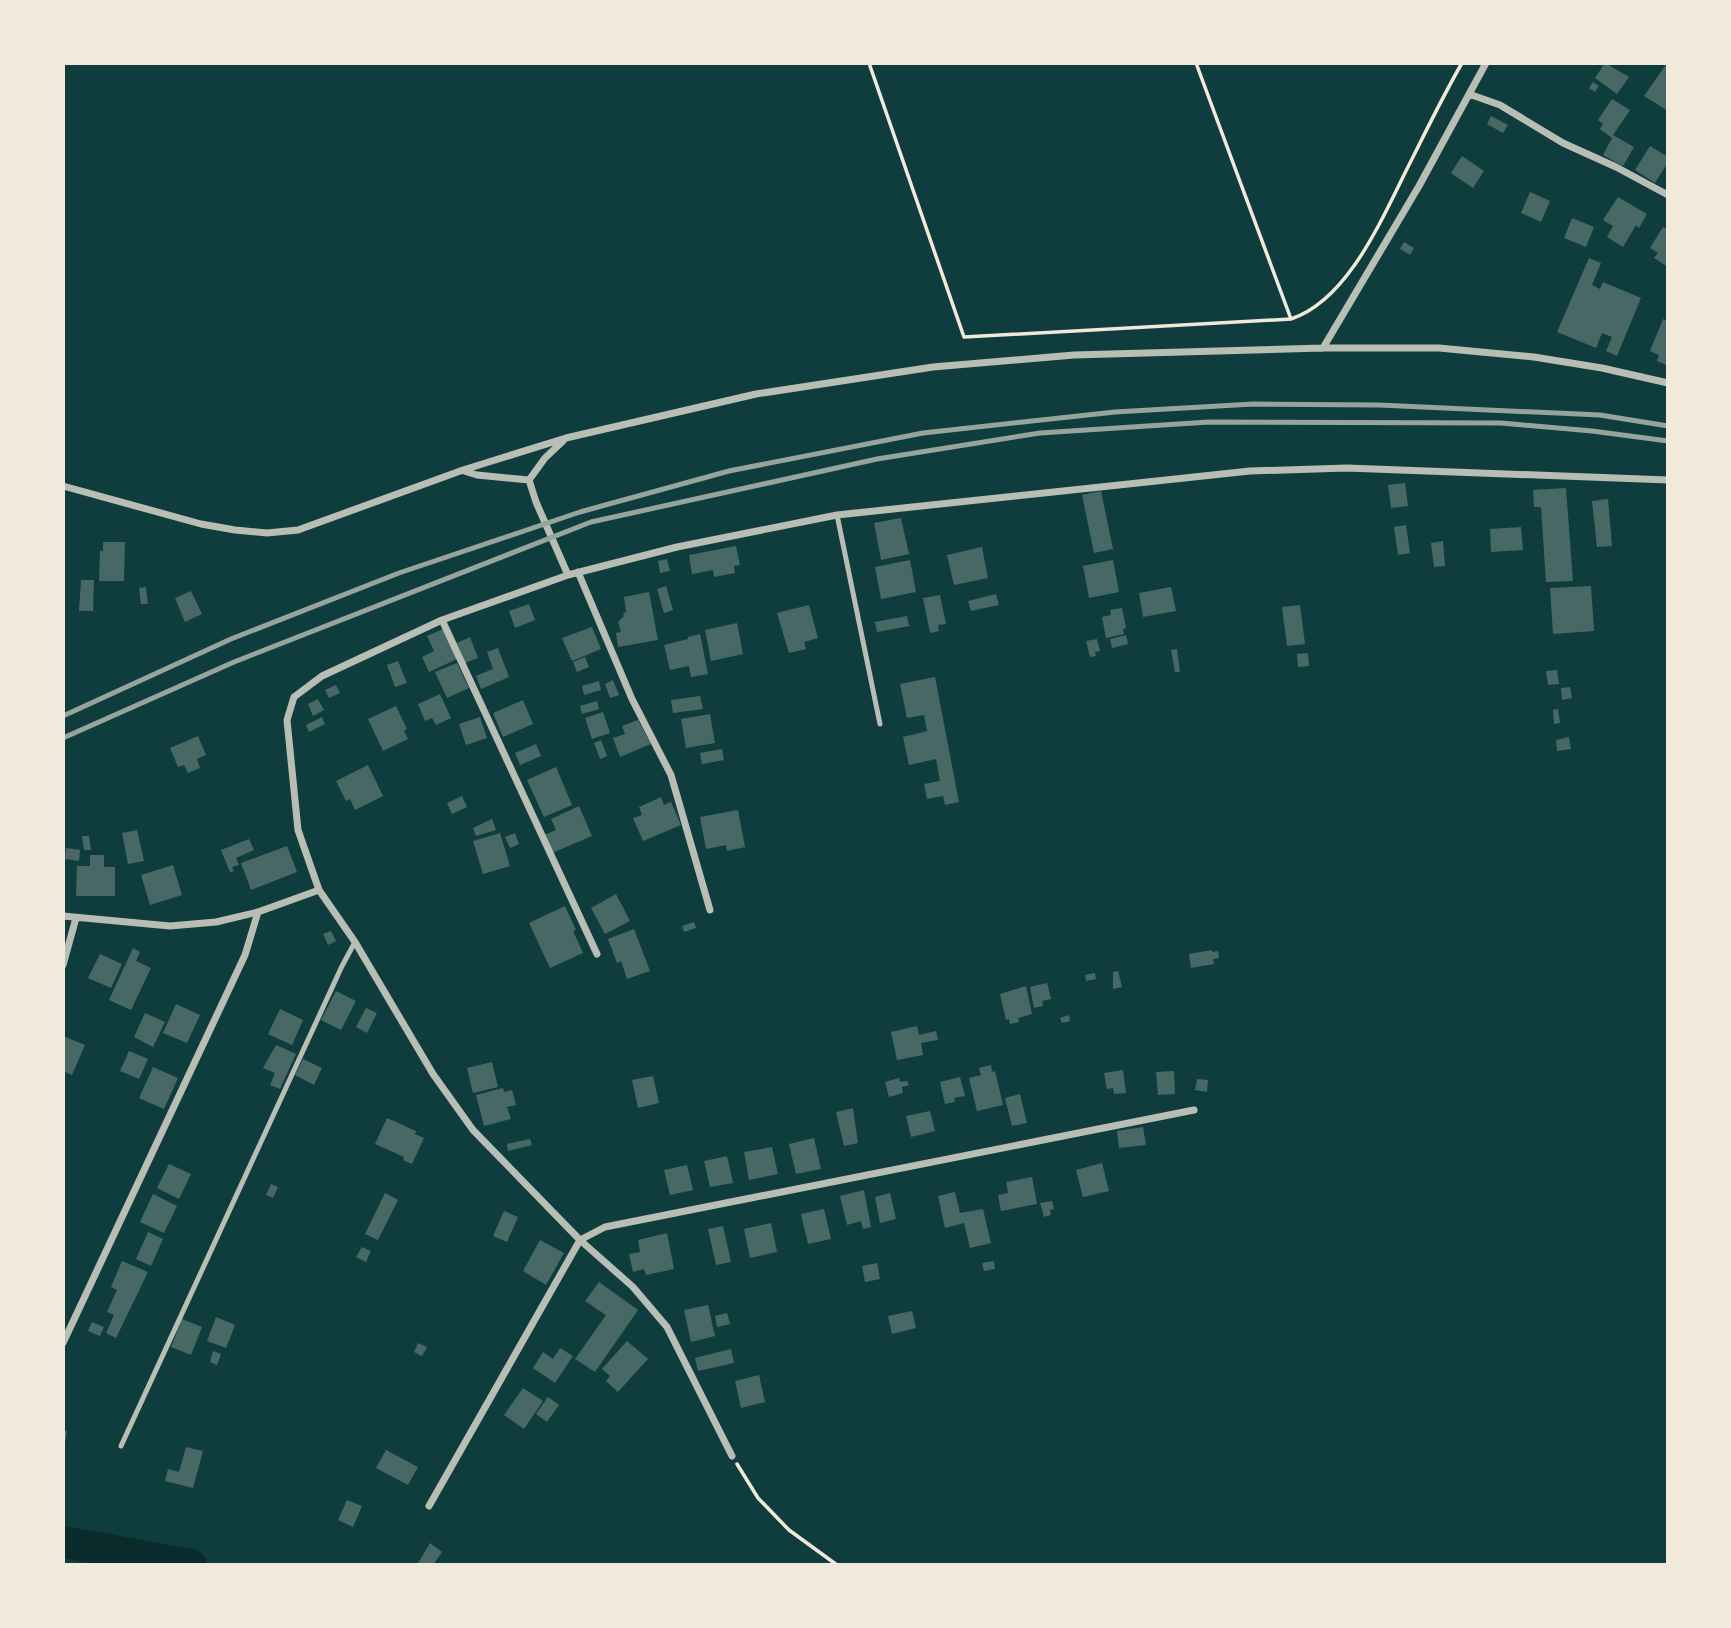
<svg xmlns="http://www.w3.org/2000/svg" width="1731" height="1628" font-family="'Times New Roman',serif">
<style>
.lines{fill:none;stroke-linecap:round;stroke-linejoin:round}
.river{stroke:#0a2a2b;stroke-width:32}
.building{fill:#486865}
.path{stroke:#f1e9da;stroke-width:3.5}
.service{stroke:#b8beb3;stroke-width:5}
.minor{stroke:#b8beb3;stroke-width:7}
.rail{stroke:#97a49c;stroke-width:5}
</style>
<rect width="100%" height="100%" fill="#0f3d3e"/>
<g class="lines">
<path class="river" d="M63 1542 191 1565"/>
</g>
<path class="building" d="M1605 63 1629 77 1617 94 1595 78Z
M1665 66 1668 68V111L1644 96Z
M1593 82 1599 86 1595 92 1589 88Z
M1612 99 1630 110 1613 135 1634 147 1623 166 1603 155 1612 138 1600 129 1603 124 1598 120Z
M1491 116 1508 125 1503 133 1487 124Z
M1650 146 1668 157V162L1655 183 1635 170Z
M1462 156 1484 171 1473 188 1451 173Z
M1530 192 1550 201 1541 222 1521 213Z
M1618 197 1647 214 1639 228 1636 225 1623 247 1607 237 1613 226 1603 220Z
M1572 218 1594 227 1586 247 1564 238Z
M1663 227 1668 230V267L1654 258 1658 253 1650 248Z
M1404 242 1414 248 1410 255 1400 249Z
M1589 258 1601 263 1592 285 1600 289 1603 282 1641 298 1617 356 1606 351 1612 337 1602 333 1596 348 1557 332Z
M1663 319 1668 321V366L1657 361 1659 355 1650 351Z
M1405 483 1408 506 1391 508 1388 485Z
M1566 488 1573 581 1546 582 1541 507H1534L1533 490Z
M1101 491 1113 549 1094 553 1082 495Z
M1608 499 1612 546 1597 547 1592 501Z
M901 518 909 554 881 560 874 523Z
M1406 525 1410 553 1398 555 1394 527Z
M1521 527 1523 550 1491 552 1490 529Z
M1443 541 1445 566 1434 567 1431 543Z
M103 542H125L124 581H99L100 551H103Z
M736 546 740 565 734 566 735 573 714 577 713 570 692 574 689 555Z
M982 547 988 578 954 585 947 555Z
M667 559 670 571 660 573 658 561Z
M910 560 916 592 881 599 875 567Z
M1113 560 1119 592 1089 598 1083 566Z
M81 580H94L93 611H79Z
M666 586 673 610 664 613 657 589Z
M1591 586 1594 631 1553 634 1550 588Z
M146 587 148 604H141L139 588Z
M1171 587 1176 611 1143 617 1139 593Z
M191 591 202 614 185 622 175 598Z
M649 592 658 640 618 647 616 633 621 632 618 622 624 616 623 613 626 612 624 597Z
M996 594 999 605 971 611 968 601Z
M940 595 946 624 938 625 939 631 930 633 923 598Z
M529 604 535 620 515 628 509 611Z
M809 605 818 638 804 642 806 649 789 653 777 613Z
M1300 605 1305 644 1287 646 1282 607Z
M1122 608 1126 628 1123 629 1124 634 1106 638 1102 617 1111 615 1110 610Z
M907 616 909 626 877 632 875 622Z
M737 623 743 654 711 661 705 630Z
M592 627 601 649 572 661 562 638Z
M443 629 457 659 429 672 422 657 434 651 427 636Z
M700 634 708 674 691 677 689 666 670 670 664 645 688 639V637Z
M1126 635 1128 644 1112 648 1110 639Z
M470 637 478 658 465 663 457 643Z
M1097 639 1100 651 1095 652 1096 656 1090 657 1086 641Z
M498 648 509 677 481 689 476 676 493 669 487 652Z
M1177 649 1180 672H1175L1171 650Z
M1308 653 1309 666 1298 667 1297 654Z
M585 657 589 667 577 672 573 662Z
M398 661 407 683 395 687 387 665Z
M457 663 469 688 447 698 435 672Z
M1557 670 1559 684 1548 685 1546 671Z
M935 677 959 802 945 805 943 796 927 799 924 784 940 781 936 759 909 765 903 737 927 731 924 715 907 718 900 684Z
M613 680 619 695 610 698 605 684Z
M599 681 601 690 584 695 582 686Z
M336 685 340 693 329 698 325 690Z
M1570 687 1572 698 1562 700 1561 688Z
M440 694 451 718 436 725 432 718 425 721 418 704Z
M700 696 703 709 673 713 671 700Z
M318 699 324 710 313 716 308 704Z
M523 700 533 724 503 737 493 713Z
M597 701 599 709 582 714 580 706Z
M396 706 407 729 404 731 408 739 383 751 368 719Z
M1558 709 1560 723 1554 724 1553 710Z
M603 712 610 733 592 739 585 718Z
M710 714 715 743 686 748 681 719Z
M322 717 325 724 309 732 306 725Z
M480 717 487 738 466 745 459 724Z
M638 720 651 744 620 757 613 738 625 734 622 726Z
M198 736 206 755 197 759 200 768 188 773 184 765 178 767 170 748Z
M1569 737 1571 749 1557 751 1556 740Z
M601 740 607 756 600 759 594 743Z
M536 744 541 756 520 765 515 753Z
M722 749 724 760 702 764 700 753Z
M368 765 383 796 355 810 350 799 346 801 336 781Z
M556 767 572 805 544 817 527 780Z
M462 796 467 807 452 814 447 803Z
M661 797 664 805 671 802 681 825 643 841 633 818 642 815 639 807Z
M579 806 592 836 552 853 544 835 556 830 551 819Z
M738 810 745 847 727 851 726 845 706 849 700 817Z
M492 819 496 830 476 836 473 828Z
M137 830 144 861 128 864 122 833Z
M500 833 510 866 483 874 473 841Z
M515 833 519 844 510 848 505 837Z
M82 836H89L91 850H84Z
M249 839 254 850 236 858 239 865 232 867 234 871 230 872 221 850Z
M287 846 297 872 251 890 241 863Z
M66 848 80 850 79 861 65 859Z
M90 855H104V867H115V896H76L77 866H90Z
M173 865 182 895 150 905 141 875Z
M616 894 630 921 605 934 591 908Z
M565 906 576 930 573 931 583 953 550 968 529 923Z
M694 922 696 928 684 932 682 926Z
M634 929 650 971 627 979 621 961 617 963 608 939Z
M331 931 336 941 328 945 323 934Z
M133 948 140 952 136 961 151 968 131 1010 109 1000Z
M1212 950V952L1218 951 1219 958 1213 959 1214 964 1191 968 1189 954Z
M100 954 122 964 111 988 88 978Z
M1118 971 1122 987 1113 989V972Z
M1095 973 1096 979 1086 981 1085 975Z
M1047 983 1051 999 1042 1001 1043 1006 1034 1008 1030 987Z
M1026 986 1032 1014 1018 1018 1019 1022 1010 1024 1009 1019 1006 1020 1000 994Z
M336 991 356 1001 341 1030 321 1020Z
M176 1004 200 1015 187 1043 163 1033Z
M366 1008 377 1013 367 1033 356 1027Z
M280 1009 303 1020 292 1045 268 1034Z
M145 1013 165 1022 153 1047 134 1037Z
M1069 1015 1070 1021 1062 1023 1060 1018Z
M917 1026 919 1035 936 1031 938 1040 921 1043 923 1055 897 1060 891 1032Z
M63 1036 85 1045 72 1075 63 1071Z
M276 1045 296 1054 280 1089 270 1085 275 1073 263 1068Z
M129 1051 148 1059 139 1079 120 1071Z
M303 1059 322 1068 314 1085 295 1075Z
M492 1062 498 1087 473 1093 467 1068Z
M991 1065 992 1072 995 1071 1003 1105 977 1111 969 1078 981 1075 979 1068Z
M153 1067 178 1078 164 1109 139 1098Z
M1123 1070 1126 1093 1114 1094 1113 1088 1107 1089 1104 1073Z
M1174 1071 1175 1094 1158 1095 1156 1072Z
M653 1076 659 1103 638 1108 632 1080Z
M960 1077 965 1096 954 1098 955 1102 945 1104 940 1082Z
M899 1078 900 1082 907 1081 909 1085 902 1087 903 1093 889 1097 885 1082Z
M1197 1079 1208 1080 1207 1092 1195 1090Z
M503 1088 504 1092 512 1090 516 1105 507 1107 511 1119 484 1126 476 1095Z
M1020 1094 1027 1123 1012 1126 1005 1098Z
M853 1108 858 1143 844 1146 836 1112Z
M930 1111 935 1131 911 1137 906 1116Z
M387 1118 416 1131 415 1134 424 1138 412 1164 403 1160 404 1157 375 1144Z
M1143 1127 1146 1145 1119 1148 1117 1131Z
M814 1138 821 1169 796 1174 789 1144Z
M530 1139 532 1145 508 1151 507 1144Z
M772 1147 778 1174 749 1180 744 1152Z
M727 1156 733 1183 710 1187 704 1161Z
M1102 1163 1109 1191 1083 1197 1076 1170Z
M169 1164 191 1174 179 1199 157 1188Z
M687 1165 693 1190 670 1195 664 1170Z
M1032 1177 1037 1204 1001 1211 998 1195 1008 1193 1006 1182Z
M271 1184 278 1187 273 1198 266 1195Z
M864 1190 871 1227 863 1229 861 1221 847 1225 840 1196Z
M955 1192 960 1213 983 1209 991 1243 970 1248 964 1223 945 1228 938 1196Z
M385 1193 398 1200 378 1240 365 1234Z
M890 1193 896 1219 880 1223 875 1197Z
M153 1194 177 1206 164 1233 140 1222Z
M1052 1201 1054 1209 1050 1210 1051 1215 1044 1217 1040 1203Z
M824 1209 831 1239 808 1244 801 1214Z
M504 1211 518 1217 507 1242 493 1236Z
M771 1223 777 1252 750 1258 744 1229Z
M723 1226 731 1262 716 1265 708 1229Z
M148 1232 163 1239 151 1266 136 1259Z
M667 1233 674 1269 646 1275 644 1269 633 1272 629 1254 640 1252 638 1240Z
M540 1240 564 1253 546 1285 523 1271Z
M362 1247 371 1251 366 1262 356 1257Z
M122 1261 148 1272 116 1338 106 1333 114 1315 107 1312 117 1290 111 1287Z
M994 1261 995 1269 984 1271 982 1263Z
M877 1263 880 1279 865 1282 862 1266Z
M599 1282 638 1310 595 1372 575 1359 606 1315 585 1301Z
M708 1305 715 1336 691 1342 684 1310Z
M912 1311 916 1328 892 1334 888 1316Z
M727 1313 730 1324 717 1327 715 1316Z
M216 1317 235 1325 226 1348 207 1341Z
M182 1319 202 1327 191 1355 171 1347Z
M92 1322 104 1327 100 1336 88 1331Z
M627 1341 648 1359 618 1392 606 1381 610 1376 602 1369Z
M418 1343 427 1347 422 1356 414 1352Z
M560 1348 573 1356 555 1383 533 1368 543 1352 553 1359Z
M731 1349 734 1363 698 1371 695 1358Z
M213 1351 221 1354 217 1365 210 1362Z
M759 1375 765 1402 741 1408 735 1381Z
M523 1388 543 1401 524 1429 504 1415Z
M548 1397 559 1405 547 1422 536 1414Z
M63 1430 67 1431 64 1449H63Z
M186 1447 203 1451 193 1488 165 1481 168 1469 179 1472Z
M386 1450 418 1467 408 1485 376 1468Z
M347 1500 362 1506 353 1527 338 1520Z
M430 1543 442 1552 433 1565H417Z"/>
<g class="lines">
<path class="path" d="M869 63 964 337 1291 319C1351 299 1385 211 1412 159 1428 127 1444 94 1462 63
M1196 63 1291 319
M737 1464 758 1498 789 1530 837 1565"/>
<path class="service" d="M837 515 880 724
M121 1446 342 966 355 942"/>
<path class="minor" d="M1469 94 1500 105 1563 143 1616 167 1668 195
M1323 348 1419 186 1486 63
M464 471 477 475 529 480 545 458 563 441
M529 480 536 502 568 575
M63 486 201 524 235 530 267 533 298 530 463 470 566 438 756 394 933 367 1074 355 1323 348H1439L1534 357 1602 368 1668 383
M578 572 632 699 671 775 710 910
M442 620 597 954
M63 916 170 926 216 922 258 912 319 890
M63 965 76 918
M63 1343 245 955 258 912
M732 1456 667 1327 633 1287 580 1240 473 1130 433 1074 355 942 319 890 298 830 287 720 294 697 322 676 442 620 568 575 677 547 837 515 1250 471 1347 468 1668 480
M429 1506 580 1240 605 1227 1194 1110"/>
<path class="rail" d="M63 716 231 639 399 573 580 512 729 471 923 433 1115 412 1253 404 1379 405 1600 415 1668 426
M63 738 234 662 591 522 877 459 1040 433 1209 422 1501 423 1592 431 1668 441"/>
</g>
<rect width="1731" height="1628" fill="none" stroke="#f1e9da" stroke-width="130"/>
</svg>
